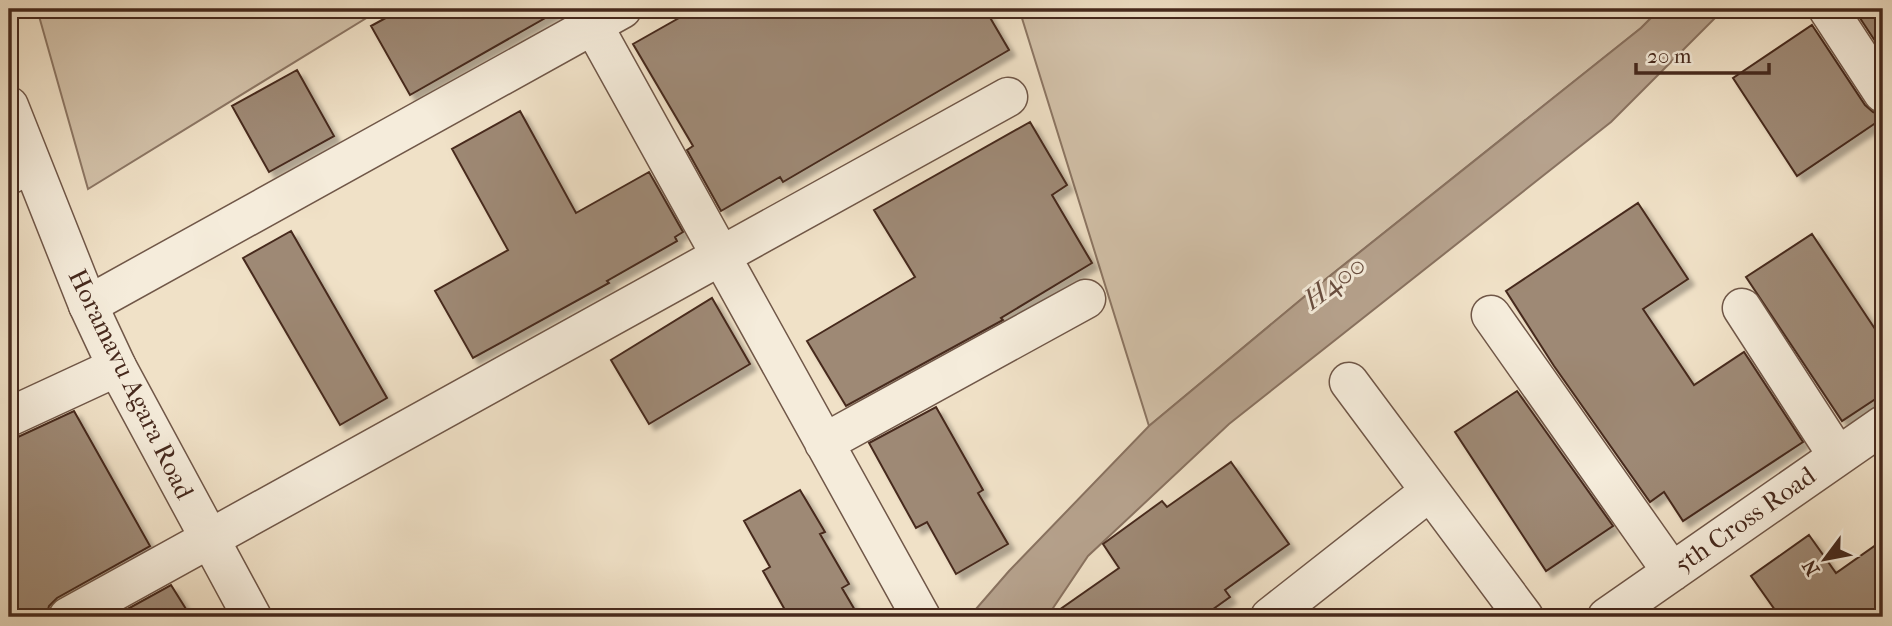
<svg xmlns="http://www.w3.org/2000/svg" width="1892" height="626" font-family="'IM FELL French Canon',serif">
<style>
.green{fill:#d3c2aa;stroke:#8c7664;stroke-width:2}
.water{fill:#b6a28d;stroke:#897260;stroke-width:2}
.building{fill:#9e8975;stroke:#46291d;stroke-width:2;filter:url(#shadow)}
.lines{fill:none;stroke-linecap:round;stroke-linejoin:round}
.minor-casing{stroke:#705748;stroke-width:41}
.tertiary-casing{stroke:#705748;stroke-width:41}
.minor{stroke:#f5ecdb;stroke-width:38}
.tertiary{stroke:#f5ecdb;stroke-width:38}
.labels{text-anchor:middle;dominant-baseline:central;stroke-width:6;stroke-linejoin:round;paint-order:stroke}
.street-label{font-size:26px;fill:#46291d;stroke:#f5ecdb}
.water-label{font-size:28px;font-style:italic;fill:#684d3f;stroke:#f5ecdb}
</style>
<defs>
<filter id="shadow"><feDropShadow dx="6" dy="6" stdDeviation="2" flood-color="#0004"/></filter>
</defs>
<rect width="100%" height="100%" fill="#f0e1c7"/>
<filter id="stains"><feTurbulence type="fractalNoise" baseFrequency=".00286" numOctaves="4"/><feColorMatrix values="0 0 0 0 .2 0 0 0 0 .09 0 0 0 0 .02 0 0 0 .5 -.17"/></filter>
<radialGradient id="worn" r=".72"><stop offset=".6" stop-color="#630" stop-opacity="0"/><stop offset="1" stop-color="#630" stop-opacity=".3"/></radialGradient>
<path class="green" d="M37 9H381L88 189Z
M1034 9H1660L1641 28 1316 287 1149 426 1021 15Z"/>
<path class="water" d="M1660 9H1724L1611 122 1229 424 1088 556 1047 617H969L1009 571 1149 426 1316 287 1641 28Z"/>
<path class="building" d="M402 9H561L410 95 371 26Z
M695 9H985L1009 50 783 182 780 177 721 211 687 150 693 146 633 44Z
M1854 9H1883V53Z
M1812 25 1865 105 1873 112 1883 115V118L1797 176 1733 78Z
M297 70 334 136 269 172 232 106Z
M520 111 576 213 649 172 683 232 675 237 677 241 607 281 609 283 473 358 435 291 508 250 452 149Z
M1030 122 1067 185 1052 195 1092 263 1001 318 1003 320 846 406 807 341 915 277 874 210Z
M1638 203 1688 279 1643 309 1694 385 1744 352 1803 442 1683 521 1664 492 1650 502 1554 366 1506 291Z
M291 231 387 398 340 425 243 258Z
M1812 234 1883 341V394L1842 421 1746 277Z
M712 298 750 364 649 424 611 360Z
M1517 391 1613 526 1546 571 1455 432Z
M936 407 983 490 978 493 1008 544 956 574 927 522 916 528 869 443Z
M74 411 150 546 57 598 49 606 46 617H9V439L18 437Z
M1231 462 1289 544 1225 590 1230 597 1202 617H1049L1119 568 1103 544 1162 501 1167 507Z
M800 490 825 532 820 534 849 584 842 588 859 617H789L763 571 770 567 744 521Z
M1809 535 1836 573 1883 540V617H1780L1751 576Z
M171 585 191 617H113Z"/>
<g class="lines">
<g class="minor-casing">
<path id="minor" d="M1828 9 1883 93
M593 25 921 617
M9 175 31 164
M88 305 622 9
M1742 308 1837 455
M1491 315 1672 572
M1349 382 1524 617
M9 417 117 367
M824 443 1086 299
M68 617 1008 97
M1270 617 1429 492
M1607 617 1883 425"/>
</g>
<g class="tertiary-casing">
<path id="tertiary" d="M9 106 88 305 117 367 252 617"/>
</g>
<use href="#minor" class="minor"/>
<use href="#tertiary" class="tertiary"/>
</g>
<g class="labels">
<g class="street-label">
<text transform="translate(131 384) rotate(64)">Horamavu Agara Road</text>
<text transform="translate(1745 520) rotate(-35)">5th Cross Road</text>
</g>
<g class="water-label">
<text transform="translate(1334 282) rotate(-37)">H400</text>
</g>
</g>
<rect width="1892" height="626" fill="none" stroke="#f0e1c7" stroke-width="35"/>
<rect x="10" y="10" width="1871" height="605" fill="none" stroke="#46291d" stroke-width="3.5"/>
<rect x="18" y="18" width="1857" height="591" fill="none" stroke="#46291d" stroke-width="2"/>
<g transform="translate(1825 559) rotate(238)" stroke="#f5ecdb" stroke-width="5" paint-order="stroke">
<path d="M0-5L12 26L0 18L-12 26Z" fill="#46291d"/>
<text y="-10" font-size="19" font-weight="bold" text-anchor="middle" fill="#46291d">N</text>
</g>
<path d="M1636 63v10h133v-10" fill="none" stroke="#46291d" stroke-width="3.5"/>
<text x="1647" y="63" font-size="21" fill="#46291d" stroke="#f5ecdb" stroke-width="5" paint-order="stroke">20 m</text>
<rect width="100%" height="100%" filter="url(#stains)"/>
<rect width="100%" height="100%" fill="url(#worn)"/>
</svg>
